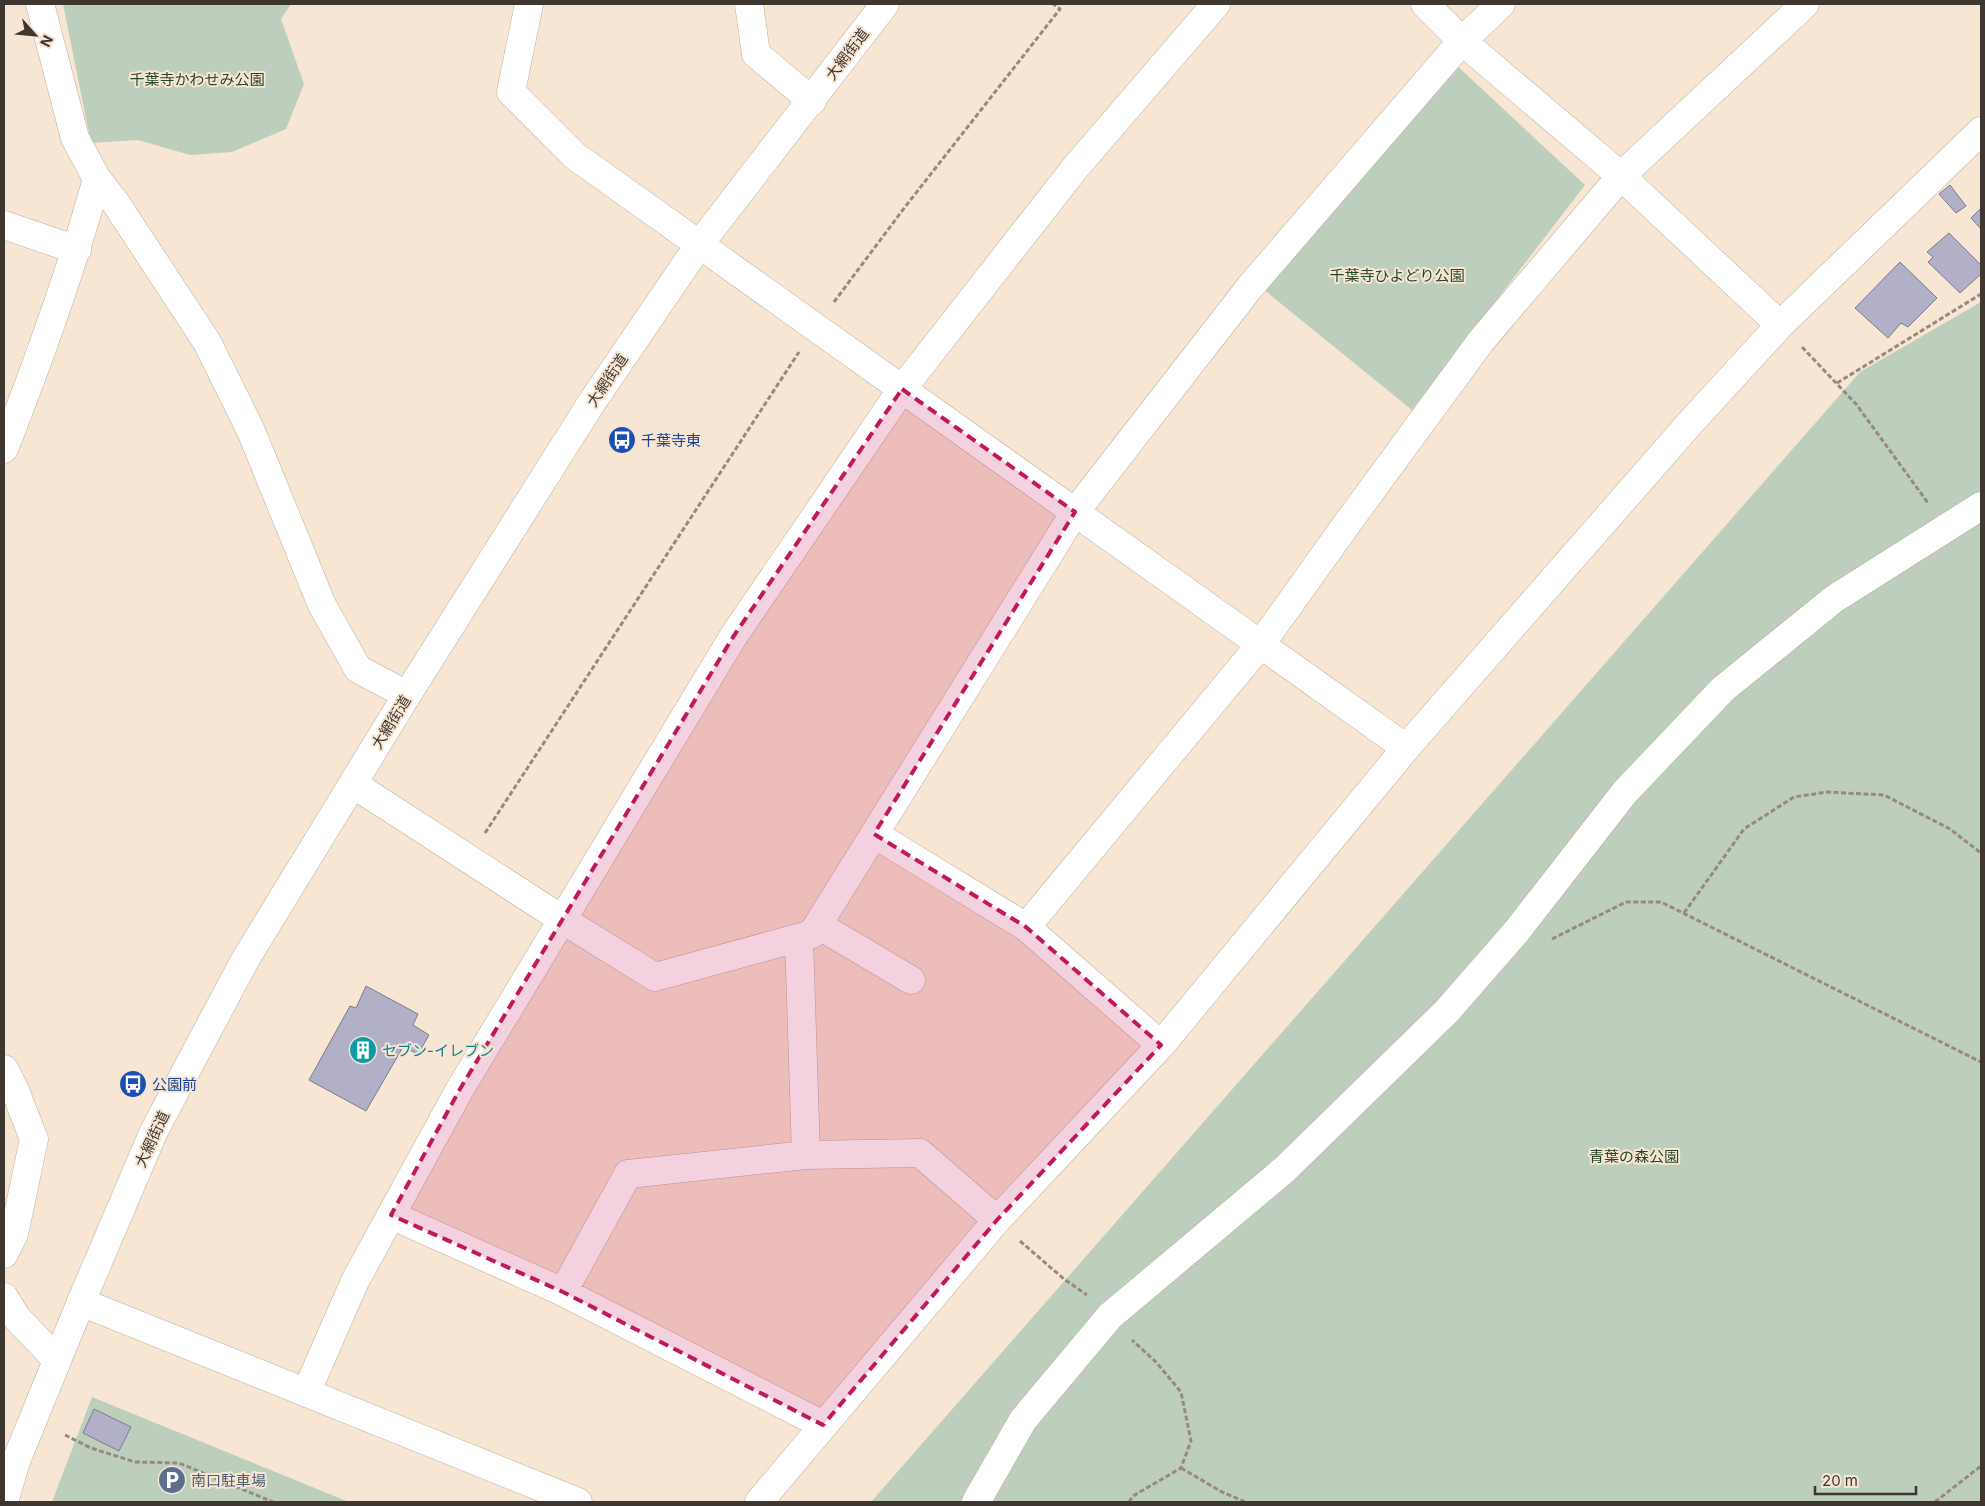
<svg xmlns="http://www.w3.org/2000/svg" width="1985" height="1506" font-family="Inter,'Noto Sans JP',sans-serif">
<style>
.green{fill:#becebc}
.building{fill:#b1b0c6;stroke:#7b7a8e}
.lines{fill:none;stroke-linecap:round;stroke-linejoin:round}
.minor-casing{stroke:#beae9c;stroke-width:29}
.major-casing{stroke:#beae9c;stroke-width:29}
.path{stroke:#968a7e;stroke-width:3;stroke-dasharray:5 2.5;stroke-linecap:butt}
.minor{stroke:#fff;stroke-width:28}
.major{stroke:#fff;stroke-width:28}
.marked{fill:#c2185b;fill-opacity:0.2;stroke:#c2185b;stroke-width:4;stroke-dasharray:10 6;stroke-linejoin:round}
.labels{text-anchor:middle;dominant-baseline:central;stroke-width:4;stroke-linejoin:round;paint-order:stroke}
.street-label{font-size:15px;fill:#3e3730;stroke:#f7e6d4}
.park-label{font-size:15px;fill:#254624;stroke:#f7e6d4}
.transit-label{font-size:15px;fill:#164399;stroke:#f7e6d4;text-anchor:start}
.culture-label{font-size:15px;fill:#0d838f;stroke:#f7e6d4;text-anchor:start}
.service-label{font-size:15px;fill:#4e5e75;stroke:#f7e6d4;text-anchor:start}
</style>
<rect width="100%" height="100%" fill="#f7e6d4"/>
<path class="green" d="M63 4H291L281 19 304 84 286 129 232 152 190 155 138 140 91 143Z
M1454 63 1585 185 1412 410 1263 289Z
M1981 302V1502H871L1860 372Z
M92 1397 349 1502H52Z"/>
<path class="building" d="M1950 185 1966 206 1956 213 1939 194Z
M1981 208V229L1971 218Z
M1949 233 1981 265V274L1960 293 1928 262 1933 257 1927 252Z
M1900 262 1937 298 1908 327 1901 323 1888 338 1855 308Z
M366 986 418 1014 413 1025 429 1035 418 1054 403 1047 366 1111 309 1080 350 1006 356 1008Z
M94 1409 131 1427 119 1451 83 1433Z"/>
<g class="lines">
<g class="minor-casing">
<path id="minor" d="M529 4 511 92 575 156 1406 748
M749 4 756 54 812 101
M1425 4 1462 41 1621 176 1780 325
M97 179 115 202 207 342 251 431 322 605 358 669 407 695
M4 225 77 250
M4 449C39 360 71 271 97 179L75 138 40 4
M353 784 563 920 655 977 812 934 1075 512 1250 287 1462 41 1501 4
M874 834 1026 927 1161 1045
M818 925 911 980
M1026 927 1261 644 1349 521 1481 341 1621 176 1805 4
M799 938 806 1155
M4 1069 14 1088 34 1139 14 1234 4 1254
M391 1215 563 1292 823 1425
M563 1292 628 1174 806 1155 920 1153 997 1220
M4 1297 17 1318 57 1360
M81 1302 578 1502
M306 1393 355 1281 460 1089 733 637 902 389 1075 168 1216 4
M759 1502 997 1220 1161 1045 1406 748 1691 422 1780 325 1981 131
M976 1502 1023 1420 1110 1316 1285 1169 1447 1011 1516 932 1625 792 1723 689 1834 599 1981 506"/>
</g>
<g class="major-casing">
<path id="major" d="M4 1502 16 1461 81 1302 154 1131 245 960 407 695 592 402 699 245 885 4"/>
</g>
<path class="path" d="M834 302 905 207 1060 9 1053 4
M1802 347 1856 404 1928 503
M1837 383 1981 294
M485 833 799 352
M1684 913 1744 829 1794 797 1827 792 1884 795 1950 829 1981 853
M1552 939 1626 902H1661L1981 1062
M1020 1241 1064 1279 1087 1295
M65 1435 91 1448 135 1462 179 1463 273 1502
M1181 1468 1222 1492 1245 1502
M1129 1502 1133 1496 1181 1468 1191 1441 1181 1392 1156 1362 1132 1340
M1935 1502 1981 1466"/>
<use href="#minor" class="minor"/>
<use href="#major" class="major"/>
</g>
<path class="marked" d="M902 389 1075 512 874 834 1026 927 1161 1045 997 1220 823 1425 563 1292 391 1215 460 1089 733 637Z"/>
<defs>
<g id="bus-disc" transform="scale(1.4375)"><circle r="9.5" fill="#1a4fb4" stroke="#f7e6d4"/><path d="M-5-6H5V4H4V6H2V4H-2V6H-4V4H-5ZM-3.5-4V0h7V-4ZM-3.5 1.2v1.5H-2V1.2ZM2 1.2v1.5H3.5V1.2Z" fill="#fff"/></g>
<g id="building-disc" transform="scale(1.4375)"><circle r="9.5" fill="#0f9aa8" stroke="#f7e6d4"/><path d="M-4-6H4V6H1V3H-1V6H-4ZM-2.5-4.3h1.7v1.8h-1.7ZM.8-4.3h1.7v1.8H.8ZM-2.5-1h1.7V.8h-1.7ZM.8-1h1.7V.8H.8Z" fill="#fff"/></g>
<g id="parking-disc" transform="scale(1.4375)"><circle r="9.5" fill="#5c6f8a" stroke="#f7e6d4"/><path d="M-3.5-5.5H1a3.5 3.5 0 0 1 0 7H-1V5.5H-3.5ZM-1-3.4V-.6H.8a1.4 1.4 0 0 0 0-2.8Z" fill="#fff"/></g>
</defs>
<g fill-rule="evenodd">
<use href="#bus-disc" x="622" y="440"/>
<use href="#building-disc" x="363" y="1050"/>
<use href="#bus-disc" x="133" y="1084"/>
<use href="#parking-disc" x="172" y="1480"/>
</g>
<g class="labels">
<g class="street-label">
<text transform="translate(847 54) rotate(-53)">大網街道</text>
<text transform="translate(607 380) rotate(-56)">大網街道</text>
<text transform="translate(391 722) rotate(-58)">大網街道</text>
<text transform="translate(152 1139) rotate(-65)">大網街道</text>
</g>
<g class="park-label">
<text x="197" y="79">千葉寺かわせみ公園</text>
<text x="1397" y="275">千葉寺ひよどり公園</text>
<text x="1634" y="1156">青葉の森公園</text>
</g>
<g class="transit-label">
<text x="641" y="440">千葉寺東</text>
<text x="152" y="1084">公園前</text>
</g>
<g class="culture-label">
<text x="382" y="1050">セブン-イレブン</text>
</g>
<g class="service-label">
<text x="191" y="1480">南口駐車場</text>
</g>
</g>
<rect width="1985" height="1506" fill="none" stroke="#3e3730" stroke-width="10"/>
<g transform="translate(35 35) rotate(117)" stroke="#f7e6d4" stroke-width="4" paint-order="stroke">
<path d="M0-4L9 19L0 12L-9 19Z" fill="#3e3730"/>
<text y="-8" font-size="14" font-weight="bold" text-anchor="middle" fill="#3e3730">N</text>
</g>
<path d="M1815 1486v8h101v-8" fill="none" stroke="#3e3730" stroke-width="2.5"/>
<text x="1822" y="1486" font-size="15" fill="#3e3730" stroke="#f7e6d4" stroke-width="4" paint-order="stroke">20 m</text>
</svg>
